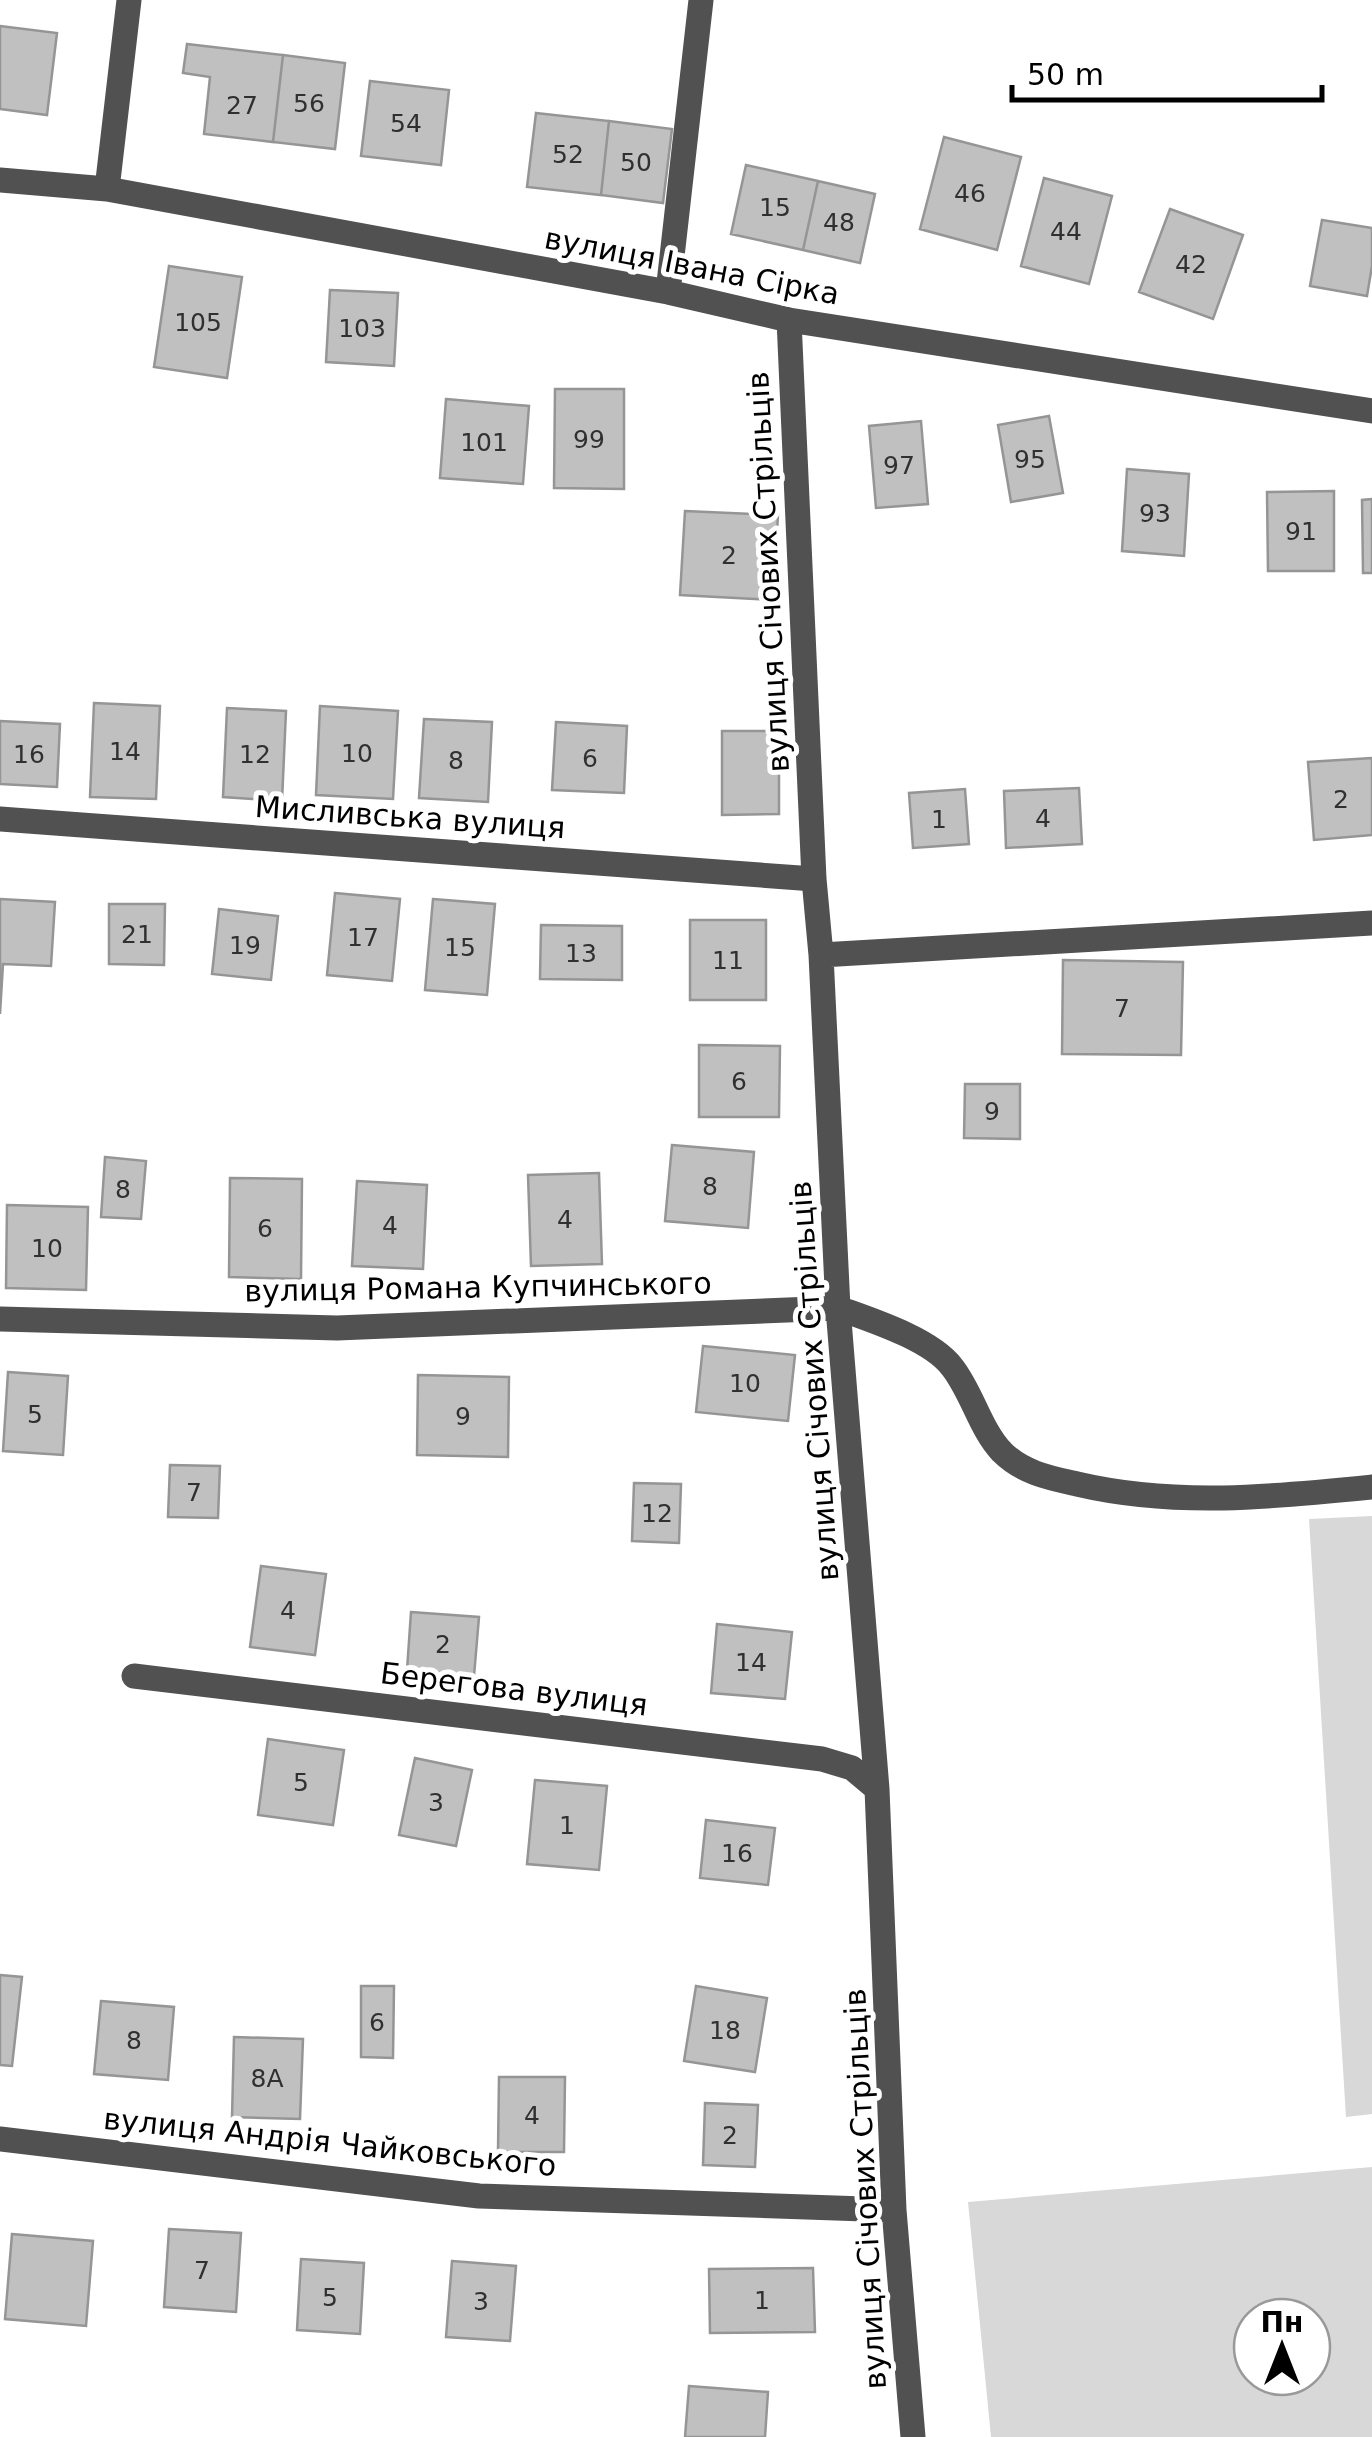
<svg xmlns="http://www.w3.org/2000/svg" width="1372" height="2437" font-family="'DejaVu Sans',sans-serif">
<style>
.green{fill:#d8d8d8;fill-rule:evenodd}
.building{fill:#c0c0c0;stroke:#959595;stroke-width:2.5}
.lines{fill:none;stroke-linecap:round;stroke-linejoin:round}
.minor{stroke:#515151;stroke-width:25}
.labels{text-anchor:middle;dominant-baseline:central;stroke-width:10;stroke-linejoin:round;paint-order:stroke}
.number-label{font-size:25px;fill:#303030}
.street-label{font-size:30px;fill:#000;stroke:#fff}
</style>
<rect width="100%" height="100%" fill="#fff"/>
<path class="green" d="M1372 1516V2114L1346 2117 1309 1519Z
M1372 2167V2437H991L968 2202ZM1312 2317V2377H1252V2317Z"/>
<path class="building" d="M0 26 57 33 47 115 0 109Z
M187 44 283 55 273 142 204 134 210 77 183 73Z
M283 55 345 63 335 149 273 142Z
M370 81 449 90 441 165 361 156Z
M536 113 609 121 601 195 527 187Z
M609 121 672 129 663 203 601 195Z
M944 137 1021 157 997 250 920 229Z
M746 165 818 181 803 250 731 234Z
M1044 178 1112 196 1089 284 1021 266Z
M818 181 875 194 860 263 803 250Z
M1170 209 1243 235 1213 319 1139 292Z
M1322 220 1372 228V266L1367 296 1310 286Z
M169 266 242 277 227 378 154 367Z
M330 290 398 293 394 366 326 362Z
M555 389H624V489L554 488Z
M446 399 529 406 523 484 440 478Z
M1049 416 1063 493 1011 502 998 425Z
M921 421 928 504 876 508 869 426Z
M1127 469 1189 474 1184 556 1122 551Z
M1334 491V571H1268L1267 492Z
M1372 499V573H1363L1362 500Z
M685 511 778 515 773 600 680 595Z
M94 703 160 706 156 799 90 797Z
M320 706 398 711 393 799 316 795Z
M227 708 286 711 282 801 223 797Z
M424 719 492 722 488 802 419 798Z
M0 721 60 724 57 787 0 784Z
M556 722 627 726 624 793 552 790Z
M722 731H779V814L722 815Z
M1372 758V835L1314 840 1308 762Z
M1079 788 1082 844 1006 848 1004 791Z
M965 789 969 844 913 848 909 793Z
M335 893 400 899 392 981 327 975Z
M0 899 55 902 51 966 3 964 0 1014Z
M433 899 495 904 487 995 425 990Z
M109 904H165L164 965 109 964Z
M219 909 278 916 271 980 212 974Z
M690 920H766V1000H690Z
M541 925 622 926V980L540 979Z
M1063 960 1183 962 1181 1055 1062 1054Z
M699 1045 780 1046 779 1117H699Z
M965 1084H1020V1139L964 1138Z
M672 1145 754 1152 748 1228 665 1221Z
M105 1157 146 1161 141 1219 101 1217Z
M599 1173 602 1264 531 1266 528 1175Z
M230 1178 302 1179 301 1279 229 1277Z
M357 1181 427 1185 423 1269 352 1266Z
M7 1205 88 1207 86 1290 6 1288Z
M703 1346 795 1355 788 1421 696 1412Z
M8 1372 68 1376 63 1455 3 1451Z
M418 1375 509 1377 508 1457 417 1455Z
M170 1465 220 1466 218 1518 168 1517Z
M634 1483 681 1484 679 1543 632 1541Z
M261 1566 326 1574 315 1655 250 1647Z
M411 1612 479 1617 474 1676 407 1670Z
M717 1624 792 1632 785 1699 711 1693Z
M268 1739 344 1750 333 1825 258 1815Z
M415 1758 472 1770 456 1846 399 1835Z
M535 1780 607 1786 599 1870 527 1864Z
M706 1820 775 1828 768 1885 700 1878Z
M0 1975 22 1977 12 2066 0 2065Z
M361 1986H394L393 2058 361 2057Z
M696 1986 767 1998 755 2072 684 2061Z
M101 2001 174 2007 168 2080 94 2074Z
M234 2037 303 2039 300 2119 232 2117Z
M499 2077H565L564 2152H498Z
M705 2103 758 2105 755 2167 703 2165Z
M169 2229 241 2233 236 2312 164 2307Z
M12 2234 93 2241 86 2326 5 2319Z
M301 2259 364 2263 360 2334 297 2330Z
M452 2261 516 2266 510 2341 446 2337Z
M813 2268 815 2332 710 2333 709 2269Z
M689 2386 768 2392 765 2437H685Z"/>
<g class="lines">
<path class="minor" d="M0 180 107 189 668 292 789 320 1372 411
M107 189 129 0
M668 292 701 0
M789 320 814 879 821 955 838 1308 877 1789 894 2210 913 2437
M0 819 814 879
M821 955 1372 923
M0 1319 337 1328 838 1308C871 1320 931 1339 952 1367 972 1392 980 1429 1002 1452 1023 1473 1050 1478 1077 1484 1175 1507 1273 1497 1372 1487
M134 1676 822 1759 852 1768 877 1789
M0 2139 479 2196 894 2210"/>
</g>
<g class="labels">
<g class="number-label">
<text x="309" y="103">56</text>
<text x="242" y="105">27</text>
<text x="406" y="123">54</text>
<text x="568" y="154">52</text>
<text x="636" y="162">50</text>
<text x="970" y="193">46</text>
<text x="775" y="207">15</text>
<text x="839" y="222">48</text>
<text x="1066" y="231">44</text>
<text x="1191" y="264">42</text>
<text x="198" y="322">105</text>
<text x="362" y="328">103</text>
<text x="589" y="439">99</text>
<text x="484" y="442">101</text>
<text x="1030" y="459">95</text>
<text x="899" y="465">97</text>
<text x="1155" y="513">93</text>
<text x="1301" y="531">91</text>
<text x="729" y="555">2</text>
<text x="125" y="751">14</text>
<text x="357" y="753">10</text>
<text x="29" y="754">16</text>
<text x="255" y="754">12</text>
<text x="590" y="758">6</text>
<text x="456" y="760">8</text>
<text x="1341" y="799">2</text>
<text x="1043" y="818">4</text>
<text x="939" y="819">1</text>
<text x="137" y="934">21</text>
<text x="363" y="937">17</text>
<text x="245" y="945">19</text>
<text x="460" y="947">15</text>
<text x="581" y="953">13</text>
<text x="728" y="960">11</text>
<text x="1122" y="1008">7</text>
<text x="739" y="1081">6</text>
<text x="992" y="1111">9</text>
<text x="710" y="1186">8</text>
<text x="123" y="1189">8</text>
<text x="565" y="1219">4</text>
<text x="390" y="1225">4</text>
<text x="265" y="1228">6</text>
<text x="47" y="1248">10</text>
<text x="745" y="1383">10</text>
<text x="35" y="1414">5</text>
<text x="463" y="1416">9</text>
<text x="194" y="1492">7</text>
<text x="657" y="1513">12</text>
<text x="288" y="1610">4</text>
<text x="443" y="1644">2</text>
<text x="751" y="1662">14</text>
<text x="301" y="1782">5</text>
<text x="436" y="1802">3</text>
<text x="567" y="1825">1</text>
<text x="737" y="1853">16</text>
<text x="377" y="2022">6</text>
<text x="725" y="2030">18</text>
<text x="134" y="2040">8</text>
<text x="267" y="2078">8А</text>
<text x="532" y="2115">4</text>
<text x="730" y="2135">2</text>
<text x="202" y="2270">7</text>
<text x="330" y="2297">5</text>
<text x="762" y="2300">1</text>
<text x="481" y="2301">3</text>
</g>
<g class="street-label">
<text transform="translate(692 266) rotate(11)">вулиця Івана Сірка</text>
<text transform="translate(768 572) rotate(-93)">вулиця Січових Стрільців</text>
<text transform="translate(410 817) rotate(4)">Мисливська вулиця</text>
<text transform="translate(478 1287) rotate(-1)">вулиця Романа Купчинського</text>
<text transform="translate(814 1381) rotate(-94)">вулиця Січових Стрільців</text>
<text transform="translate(514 1689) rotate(7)">Берегова вулиця</text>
<text transform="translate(330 2142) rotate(6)">вулиця Андрія Чайковського</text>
<text transform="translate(865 2189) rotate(-93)">вулиця Січових Стрільців</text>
</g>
</g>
<g transform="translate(1282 2347)"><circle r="48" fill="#ffffff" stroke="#999999" stroke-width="2.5"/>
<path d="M0-8L18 38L0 25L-18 38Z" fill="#000000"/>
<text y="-15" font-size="28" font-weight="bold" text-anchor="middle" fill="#000000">Пн</text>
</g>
<path d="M1012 85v15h310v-15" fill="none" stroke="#000000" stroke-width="5"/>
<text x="1027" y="85" font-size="30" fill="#000000" stroke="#ffffff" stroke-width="8" paint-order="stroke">50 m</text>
</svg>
